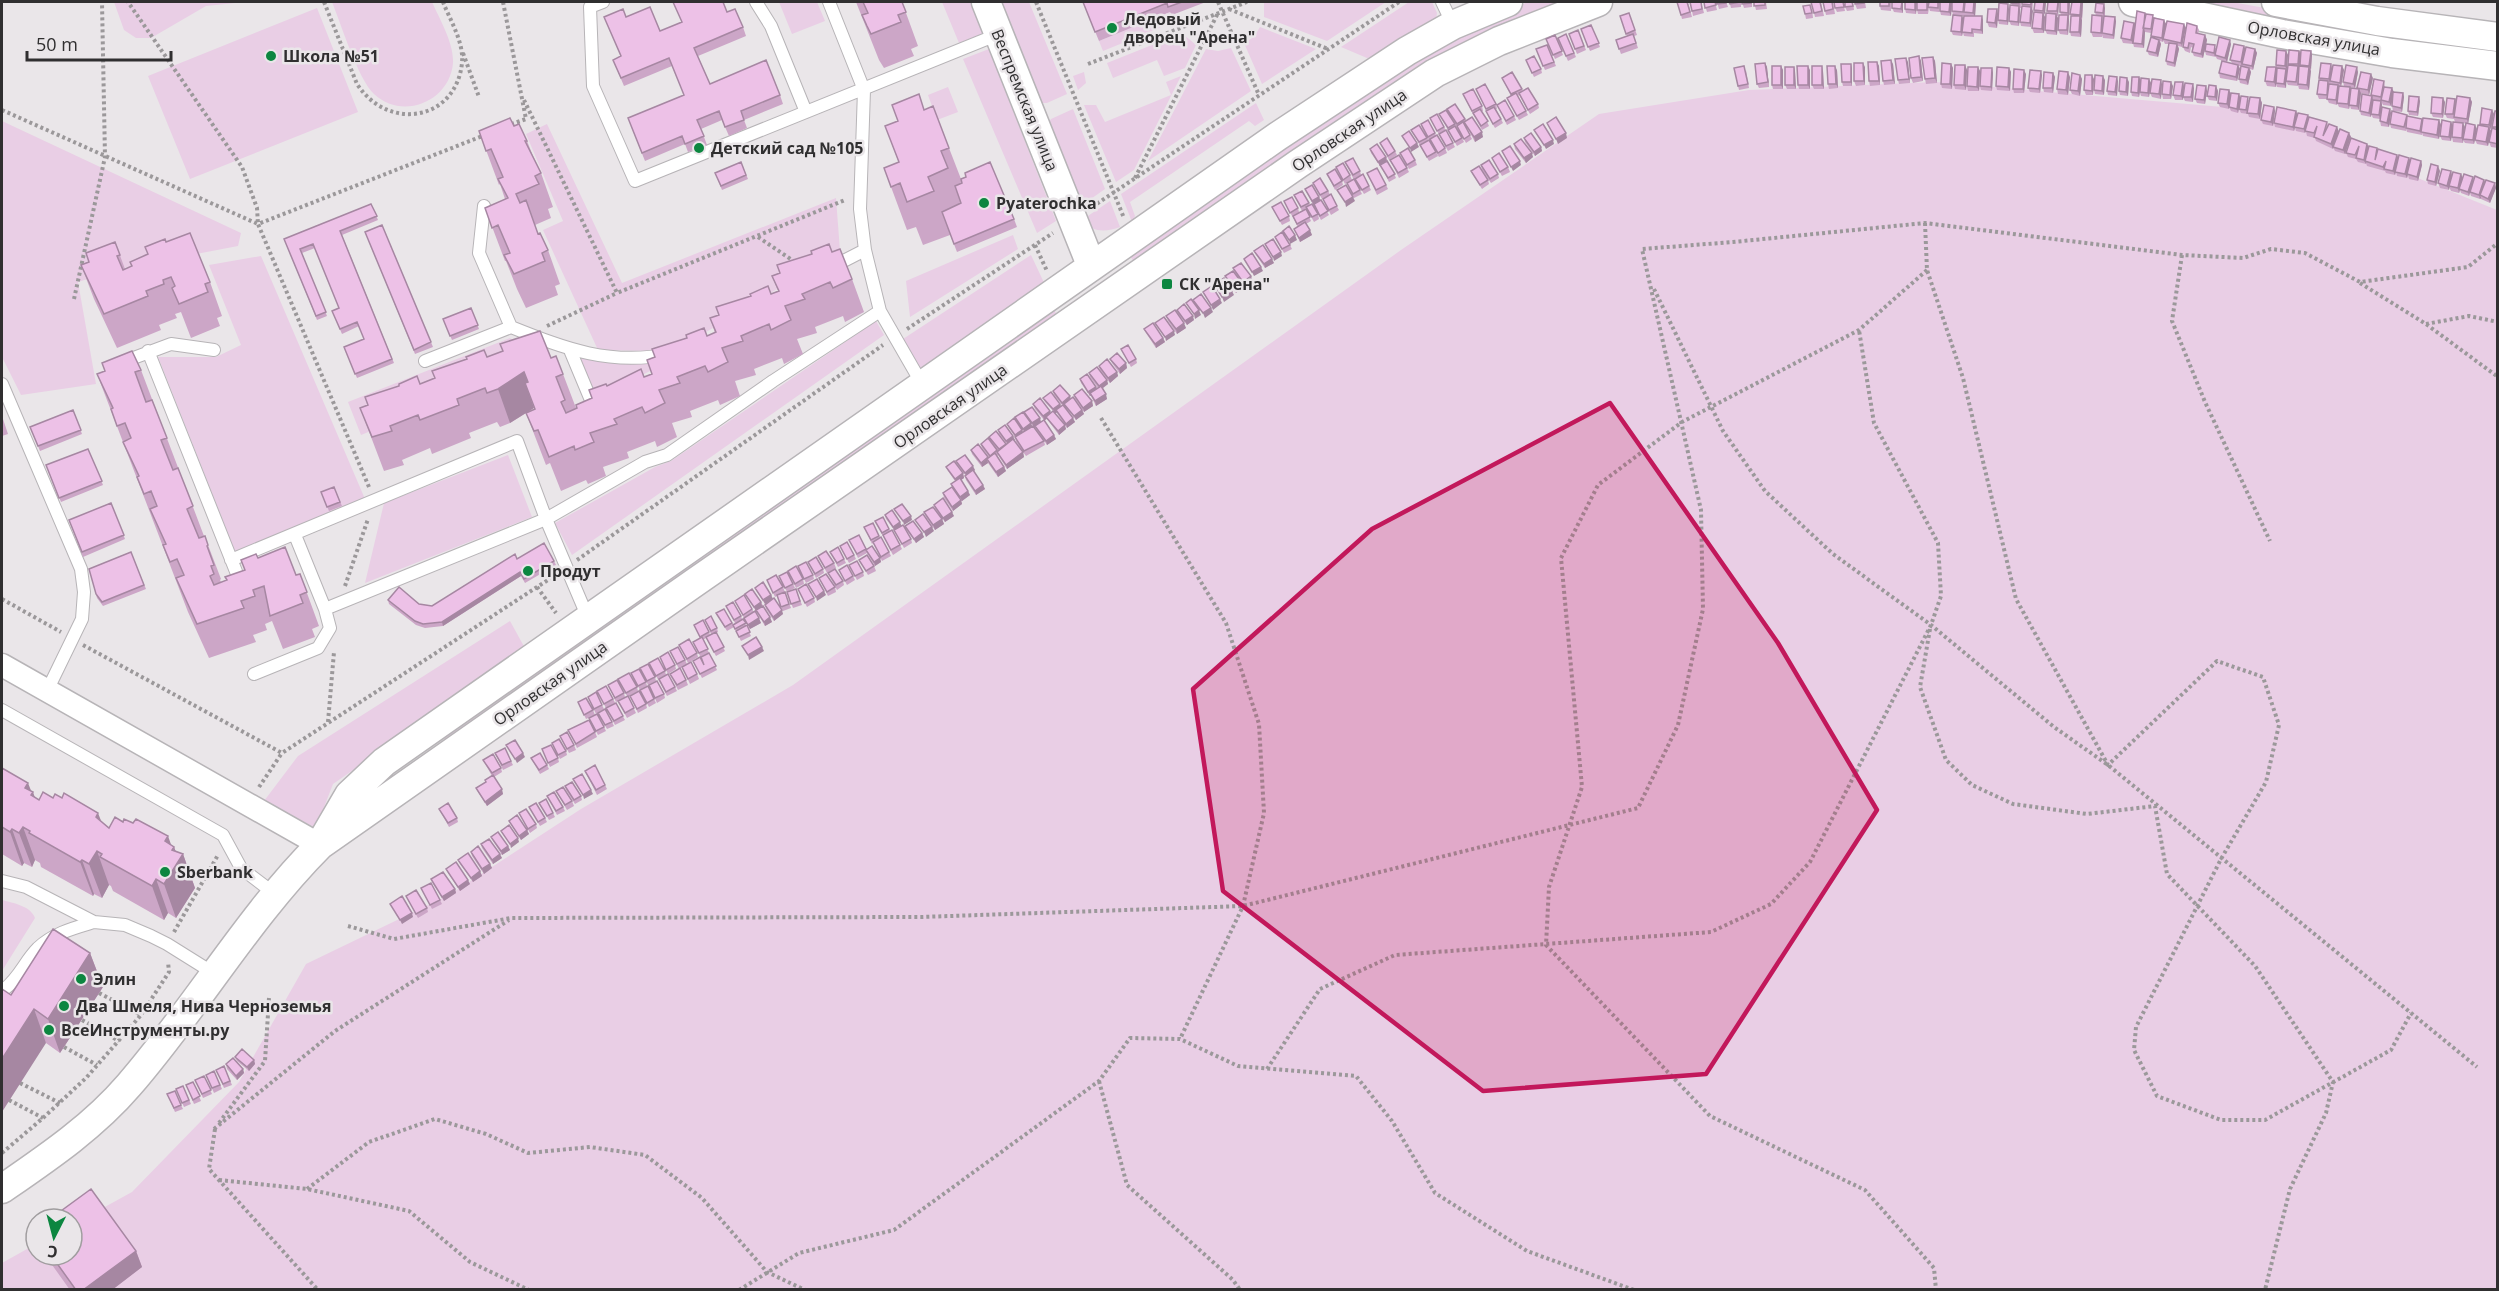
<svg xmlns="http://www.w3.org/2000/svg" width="2499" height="1291" font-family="'Open Sans',sans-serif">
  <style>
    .green { fill: #e9cee5 }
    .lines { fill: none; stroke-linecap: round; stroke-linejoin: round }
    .service-casing { stroke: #b7b4b7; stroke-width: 14 }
    .minor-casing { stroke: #b7b4b7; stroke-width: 25 }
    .tertiary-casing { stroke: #b7b4b7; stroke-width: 31 }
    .path { stroke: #9b989a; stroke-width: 4; stroke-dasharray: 3 3; stroke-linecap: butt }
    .service { stroke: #fff; stroke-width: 12 }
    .minor { stroke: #fff; stroke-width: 22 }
    .tertiary { stroke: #fff; stroke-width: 28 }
    .wall { fill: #cca6c7 }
    .shaded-wall { fill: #a687a2 }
    .building { fill: #edc1e7; stroke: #a687a2; stroke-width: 1.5 }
    .marked { fill: #c2185b; fill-opacity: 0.2; stroke: #c2185b; stroke-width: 4.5; stroke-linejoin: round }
    .poi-dot { fill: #0c8640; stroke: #eae6e9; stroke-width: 2 }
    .labels { text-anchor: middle; stroke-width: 5; stroke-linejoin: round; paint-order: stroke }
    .poi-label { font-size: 16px; font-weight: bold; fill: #302f30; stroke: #eae6e9; text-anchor: start }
    .street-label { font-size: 16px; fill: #302f30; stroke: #eae6e9 }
  </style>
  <rect width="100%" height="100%" fill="#eae6e9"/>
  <path class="green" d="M114,2H245L206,6L151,38H136L124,30Z
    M332,2H432C440,20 454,43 453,63C450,101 403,121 374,94C358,79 341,24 332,2Z
    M779,2H817L825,21L792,34Z
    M942,2H973L985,33L959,43Z
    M995,2H1029L1067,94L1047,103H1039Z
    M1264,2H1386L1327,41L1264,17Z
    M1409,2H1432L1437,13L1436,19L1375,57L1367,58L1341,47Z
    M1528,2H1565L1134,262L1130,256C1259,165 1383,64 1528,2Z
    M2179,2H2232L2496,50V52L2379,42Z
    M317,8L358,112L190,179L148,76Z
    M1170,12L1174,22L1103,51L1099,41Z
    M1260,27L1316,49L1262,84L1244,43L1254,37Z
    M1182,33L1196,45L1185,68L1164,76L1157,60L1113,78L1107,63Z
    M1231,48L1251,91L1148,161L1206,49L1218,51Z
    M989,49L1056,221L1037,233L963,59Z
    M1084,72L1086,83L1078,90L1073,76Z
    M1181,76L1134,170L1116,182L1084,105H1096L1105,122L1171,95L1166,82Z
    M1935,82L2246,109L2497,210V1289L2,1290V1263L36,1244V1255H72V1225L132,1192L239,1082L306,964L449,895L581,809L793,685L1401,250L1599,114L1749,90Z
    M948,87L958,112L937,120L928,95Z
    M1256,103L1264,120L1255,126L1249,121L1130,202L1135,216L1132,222L1121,194Z
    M1073,109L1105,189L1078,208L1048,124L1051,119Z
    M2,121L241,233L238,246L123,268L78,282L96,384L21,395L2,357Z
    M547,124L622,283L836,198L840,251L693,340L653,351L598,350L543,230L563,221L526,134Z
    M1110,201L1120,227C1106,232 1093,233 1082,220Z
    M1013,235L1018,249L910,317L906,281Z
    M1031,255L1047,289L923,375L903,339Z
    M261,256L365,499L236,554L158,357H216L241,345L209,265Z
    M1054,310L1057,315L447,742L443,738Z
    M876,321L884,335L572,555L555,523L655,467L671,461Z
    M510,338L537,363L361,435L348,402Z
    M578,358L619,363L675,358L596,399Z
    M508,455L532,517L365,583L384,503Z
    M510,621L526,650L333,784L316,828L264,801L298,756Z
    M2,900C13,903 31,906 35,918L2,971Z"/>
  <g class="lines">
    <defs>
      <path id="service" d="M603,2L590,7L593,86L635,181L999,34
        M756,2L771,26L806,112
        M829,2L864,90L860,209L865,250L880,311L922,384
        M1442,2L1453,25
        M484,206L479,253L511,327
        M830,268L865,250
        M570,350L593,405L601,403
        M148,351L241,584
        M425,361L511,327C566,349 610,366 670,354
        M120,363L171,344L214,350
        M2,384L81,569L84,592L82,619L47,691
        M231,560L517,441L546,519L588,618
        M325,609L546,519L645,462L667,455L773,381L880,311
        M254,674L318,648L330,628L325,609L295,535
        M2,710L223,835L241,868L275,894
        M2,881L26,887L94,922L125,925L151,936L167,944L215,974
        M2,991C19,979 24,962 38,948C54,933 74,928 94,922"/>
      <path id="minor" d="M2,665L320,845"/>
      <path id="tertiary" d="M986,2L1091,265
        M2133,2L2282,34L2392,53L2498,66
        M2276,2L2377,21L2498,37
        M325,836L349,795L384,762L1278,136L1407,51L1453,25L1508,2
        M2,1189C47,1158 93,1127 129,1085C196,1008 248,917 320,845L694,583L1298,164L1435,73L1499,41L1598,2"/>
    </defs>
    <use href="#service" class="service-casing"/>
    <use href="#minor" class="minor-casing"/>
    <use href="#tertiary" class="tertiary-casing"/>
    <path class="path" d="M324,2L357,84C388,132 456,121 462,63C464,42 450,20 443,2
      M503,2L526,119L509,125
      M1036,2L1124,218
      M1218,2L1259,95
      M1229,9L1328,49
      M463,53L479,97
      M1088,64L1247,2
      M524,100L617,293L845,200
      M2,110L258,224L257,208L242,167L128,2
      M1135,178L1218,13
      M1092,207L1399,2
      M1925,223L1927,270L1963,378L2016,599L2108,765L2217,661L2263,677L2279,725L2266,782L2221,859L2136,1027L2134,1050L2157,1096L2221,1120H2265L2391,1050L2411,1013
      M758,237L795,262
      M1035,245L1047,271
      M2182,255L2172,321L2205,402L2270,541
      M1927,270L1859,330L1682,422L1598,485L1561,558L1582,787L1549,887L1546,945L1710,1116L1865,1190L1934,1268L1936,1290
      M2360,283L2426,324L2498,377
      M1654,289L1723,431L1765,491L1833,554L1931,625L2054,727L2108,765L2477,1067
      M74,299L105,157L102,2
      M2426,324L2469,316L2498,322
      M547,326L617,293
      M907,329L1053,233
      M1101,418L1226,623L1259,724L1264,813L1243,906L1180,1039
      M369,487L258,224L485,135
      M577,560L883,345
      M345,586L368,519
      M537,587L556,613
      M2,599L61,632
      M1930,629L1920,687L1946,760L1972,785L2013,804L2087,814L2155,806L2167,874L2255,966L2333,1082L2326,1113L2290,1189L2265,1290
      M83,645L282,753L554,576
      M328,722L334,652
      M259,787L282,753
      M348,926L394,939L511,918L921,917L1243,906L1638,808L1678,725L1703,609L1701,510L1642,249L1733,242L1925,223L2182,255L2243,258L2271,249L2305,253L2360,282L2468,267L2498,243
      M174,932L218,855
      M99,993L141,1015
      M82,1020L119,1041
      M64,1047L97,1065
      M1267,1069L1320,989L1395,955L1711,932L1771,904L1810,862L1931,625L1941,596L1938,543L1874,423L1859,330
      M1099,1081L1127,1185L1233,1280L1240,1290
      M20,1083L60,1103
      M9,1100L43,1118
      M219,1123L265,1061L269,998
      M214,1129L335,1031L509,920
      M215,1129L209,1169L318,1290
      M2,1153L43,1118L86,1078L141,1015L169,972L168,962
      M219,1180L307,1189L409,1211L470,1262L529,1290
      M307,1189L369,1142L435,1119L486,1134L528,1153L590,1147L645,1155L702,1198L767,1272L805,1290
      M739,1290L799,1253L894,1230L1099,1081L1130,1038L1180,1039L1238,1066L1356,1076L1392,1121L1435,1193L1527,1251L1634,1290"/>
    <use href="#service" class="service"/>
    <use href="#minor" class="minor"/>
    <use href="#tertiary" class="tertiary"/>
  </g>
  <path class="wall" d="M856,2H902L918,46L911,49L914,56L884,68L879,60Z
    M1083,2H1206L1172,15L1170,12L1099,41Z
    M1688,2L1692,17L1682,19L1681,15Z
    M1701,2L1704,13L1693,16L1692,11Z
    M1704,2H1715L1717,10L1707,12Z
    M1717,2H1726L1728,7L1719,9Z
    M1741,2V7L1731,8L1730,4Z
    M1742,2H1752V7L1744,8Z
    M1754,2H1766L1767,9L1756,10Z
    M1821,2L1824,16L1815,17L1814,13Z
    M1833,2L1835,14L1826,15L1825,11Z
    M1843,2L1845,11L1837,12L1835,8Z
    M1853,2L1854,10L1847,11L1845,7Z
    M1865,2L1866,8L1857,9L1855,4Z
    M1891,2V11L1881,10L1880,6Z
    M1903,2V13L1894,12L1892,8Z
    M1917,2H1952L1951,16L1941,15L1940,11V3L1939,12L1930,11L1929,8L1928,14H1918L1917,10Z
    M1917,2L1916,14L1906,13L1905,9Z
    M1952,2H1976L1975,16L1983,20V34L1974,33V37L1964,36L1963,33L1962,36L1953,35L1951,31L1963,19L1964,16L1953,15L1952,11Z
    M2021,2V8H2020V10L2019,26L2011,25L2009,21L2012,5L2011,3Z
    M2022,2H2033L2031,27L2021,26L2020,22L2022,6Z
    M2035,2H2046L2044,15L2045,17L2044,33H2034L2032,28L2035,12L2034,10Z
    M2048,2H2059L2058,16H2057L2058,18L2057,35L2047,34L2045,30L2048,13L2047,11Z
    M2060,2H2070L2068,35L2060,34L2058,30L2061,15L2060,12Z
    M2083,3L2081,37L2071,36L2070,32L2071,16L2070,14Z
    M2105,8V16L2116,21L2114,39L2103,38L2102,35V37H2093L2091,32L2096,16L2095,12Z
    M1812,9L1813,18L1806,19L1805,14Z
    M1997,9L1998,14L1997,28L1989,27L1987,22Z
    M2009,9L2008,25L1999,24L1998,20Z
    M727,12L743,27L746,36L698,56L710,84L780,95L783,104L744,120L747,128L729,136L722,120L701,129L707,145L688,152L685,144L645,161L631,126L684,95L672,66L624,86L613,60L621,56L604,17H626L660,31Z
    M1629,13L1637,35L1634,36L1638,48L1621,54L1616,40L1627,36L1620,16Z
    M2145,13L2146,15L2164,20L2166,24H2184L2182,47L2178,46L2179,49L2175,67L2167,65L2166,61L2169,44H2165L2163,40V42L2160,41L2161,44L2158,57L2149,55L2147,51L2152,38L2151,33L2145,32L2144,48L2134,47L2133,43V44L2123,43L2121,38L2134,23L2135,26Z
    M1591,25L1600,47L1590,51L1581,29Z
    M2197,26L2199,30L2198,34L2205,35L2207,40L2203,58L2194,56L2192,52L2193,48L2191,47L2190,53L2185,51L2183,47Z
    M1578,30L1586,50L1577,54L1569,34Z
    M1566,34L1576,57L1568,61L1558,38Z
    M1555,35L1563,55L1555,59L1546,39Z
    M2231,44L2227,62L2217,59L2216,57L2206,55L2205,51Z
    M1547,45L1556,66L1545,70L1536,49Z
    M2255,49L2257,53L2253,70L2250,69L2251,72L2248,85L2240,83L2239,79L2241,66H2239L2240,69L2237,81L2220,78L2219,73L2232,63L2230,60L2245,50Z
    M2286,51L2288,55L2286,70L2287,72L2288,64L2299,51L2301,56L2300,66V67V65L2311,51L2312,55L2309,90L2299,89L2298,85V86L2288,85L2286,81V88L2277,87L2276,84V87L2267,86L2265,81L2277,71L2276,65Z
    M1919,56L1921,61L1923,81L1913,83L1911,78Z
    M1933,57L1935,61L1937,83L1926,84L1925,79Z
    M1526,60L1541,69L1542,73L1534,77Z
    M1877,62L1879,66L1880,85L1870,86L1869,81Z
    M1908,62L1910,83L1899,84L1898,80Z
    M1765,63L1767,67L1769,87L1759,88L1757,84Z
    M1893,64L1895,84L1884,85L1883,81Z
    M1951,64L1953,68L1952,89L1942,88L1941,84Z
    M2331,64L2332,69L2342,66L2344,70L2341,86L2351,91L2357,89L2373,78L2369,95L2361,93L2359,110L2351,109L2350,106L2349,109L2339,107L2337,103V105L2329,103L2327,99H2319L2317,94L2320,80L2319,78Z
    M1965,65L1967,70L1966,90L1955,89L1954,85Z
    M1781,66L1783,70V89H1773L1772,85Z
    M1794,67L1795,71L1796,89H1787L1785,85Z
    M1865,67V85L1856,86L1854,81Z
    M1978,67L1980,71L1979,91H1968L1967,86Z
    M1852,68V86H1843L1842,82Z
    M1992,68L1993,73L1992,91L1981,90L1980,86Z
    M2009,68L2011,72L2010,91L1997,90L1996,86Z
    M1746,70L1749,88L1739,90L1738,86Z
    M1810,70V89H1799L1798,85Z
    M1837,70L1838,88L1829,89L1828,84Z
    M1823,71L1824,89H1814L1812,85Z
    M2358,72L2355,88L2344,86L2343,82Z
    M2053,73L2055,77L2053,93L2044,92L2043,88Z
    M2026,74L2024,93H2014L2013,89Z
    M2042,75L2040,93L2030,92L2028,88Z
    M2080,75L2082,79L2080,96L2072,94L2070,90Z
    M2070,77L2068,95L2058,94L2057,89Z
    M2139,77L2141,81L2149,79L2151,83L2149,97L2141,96L2140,93L2139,97L2132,96L2131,92Z
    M1502,78L1522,89V91L1538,104L1539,108L1530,114L1519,95L1518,96L1528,115L1519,120L1509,103L1507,98L1511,96Z
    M2094,79L2093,95H2086L2084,90Z
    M2105,80L2104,95L2095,94L2094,90Z
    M2118,81L2117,96L2108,95L2107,91Z
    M2384,81L2385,87L2392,88L2394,92L2403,93L2404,97L2402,112L2393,111L2392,106L2393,99L2391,106L2383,105L2381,101L2382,105V109L2391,113L2389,127L2381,126L2380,121V119L2373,118L2371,114L2373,100L2371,117L2361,115L2360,111Z
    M2129,82L2128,96L2120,95L2119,91Z
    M2183,82L2184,87L2194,88L2193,102L2185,101L2183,97V100H2175L2173,95Z
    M2162,84L2161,99L2152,97L2150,93Z
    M2173,86L2171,99H2163L2162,94Z
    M2206,86L2207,91L2205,104L2197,103L2195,99Z
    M2216,86L2218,91L2217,101L2209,100L2207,96Z
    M1476,89L1496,104L1497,109H1496L1503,123L1495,128L1488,116L1487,111Z
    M2229,90L2231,94L2229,109L2220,107L2218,103Z
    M1463,94L1482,106L1483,111H1482L1489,126L1482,130L1474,116Z
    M2240,98L2249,100L2260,98L2262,103L2260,119L2249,117L2248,114L2241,113L2239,109V106L2238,113L2231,111L2229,107Z
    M2470,98L2472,102L2468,124L2455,122L2454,119L2447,118L2445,114L2455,99L2456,102Z
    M2420,101L2418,116L2409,115L2408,111Z
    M2445,102L2443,118L2433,117L2431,113Z
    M1497,105L1514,116L1516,120L1507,125Z
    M2274,107L2275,111L2273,126L2263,124L2261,120Z
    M1447,109L1465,119L1466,121L1483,137L1475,142L1465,124H1464L1472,139L1466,143Z
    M924,110L949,148L961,179L1014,219L1017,227L957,252L950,234V235L923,245L916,227L907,230L884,168L899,163L885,126Z
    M2492,110L2494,114L2491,129H2490L2491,131L2488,146L2477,144L2475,140L2474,144L2465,143L2463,140V143L2453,142L2452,137L2453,126L2451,141L2442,140L2440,136L2453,126L2465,127L2476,136L2480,126V124Z
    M2296,111L2298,115L2327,122L2328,125L2337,127L2339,132L2333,149L2316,141L2315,138L2307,136L2306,132L2305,133L2296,131L2295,128L2294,131L2275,127L2274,123Z
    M2498,111V148L2491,147L2489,142L2493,129L2492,127Z
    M1439,114L1455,124L1464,142L1457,146Z
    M2407,117L2422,119L2423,121L2439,120L2441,125L2439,139L2423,136L2422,133V135L2407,132L2406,129V131L2391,128L2390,124Z
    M1430,118L1444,127L1455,147L1448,151Z
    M1421,124L1435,133L1436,136L1445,148L1447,153L1439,157L1422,128Z
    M514,126L527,141L533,156L541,173L553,207L548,209L551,218L535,225L538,234L548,250L560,284L555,286L558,295L526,308L517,289L506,261H505L485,208L505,199L500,184L499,185L479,131Z
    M1411,130L1427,138L1436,152L1438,156L1429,161Z
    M2349,133L2351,137L2345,154L2335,151L2333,147Z
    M1524,138L1541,147L1542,151L1535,156L1525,142Z
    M1380,143L1395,151L1397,155L1389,160Z
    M1514,144L1533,157L1526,163L1515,149Z
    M2367,144L2369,147L2377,148L2378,150L2398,159L2409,158L2410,161H2421L2422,165L2418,181L2409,179L2408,175L2407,178L2397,176L2396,172L2395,175L2386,173L2385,171L2367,166L2366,163V164L2358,162L2356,159L2348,157L2346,153Z
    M1370,149L1386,157L1396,178L1389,182L1381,166H1380L1371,153Z
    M1400,153L1415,160L1417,165L1409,169Z
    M1492,158L1508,167L1510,172L1502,176Z
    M1390,160L1407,168L1409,172L1399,178Z
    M741,162L748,179L722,190L715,173Z
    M1345,162L1360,171L1361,175L1369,186L1371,190L1364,194L1355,179L1354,180Z
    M1481,165L1498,174L1499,178L1491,183L1482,170Z
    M1336,167L1350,175L1352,180L1345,184Z
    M1471,171L1488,180L1489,184L1482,189L1473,175Z
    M2440,171L2436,186L2428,184L2427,180Z
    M2451,171L2452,175L2474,180L2495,183L2496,188L2490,203L2481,199V198L2480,199L2471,196L2470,193L2469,196L2461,193L2460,190L2459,193L2451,191L2449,187V190L2440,188L2438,183Z
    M1367,173L1386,185L1388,189L1377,195Z
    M1327,174L1342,181L1343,185L1335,190Z
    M1313,183L1328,191L1339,210L1331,215L1323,199H1322Z
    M1347,183L1360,190L1362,194L1354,198Z
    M1305,189L1321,200L1329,215L1321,220Z
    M1294,195L1309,203L1310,206L1318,214L1319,219L1314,222L1307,209L1306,210L1311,221L1306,224L1312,235L1300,242L1294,229L1298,227L1284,201L1298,208L1299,212L1302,211Z
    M371,204L378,220L342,235L394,363L357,378L344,347L364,339L359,326L342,334L332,311L339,308L315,248L302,253L327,316L317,320L284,239Z
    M1272,207L1289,216L1290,221L1282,225Z
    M382,225L433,347L415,354L365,232Z
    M1275,237L1290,245L1292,249L1284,253Z
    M115,242L125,269L132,266L166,242L210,282L222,316L217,318L220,326L191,338L181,312L175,314L177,318L159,325L161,330L117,348L94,299L81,265L89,262Z
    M1254,251L1274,263L1265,268L1256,255Z
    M832,252L852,279L864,312L845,322L843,316L815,327L817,333L797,339L803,354L784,364L782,358L754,369L756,375L735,381L740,396L720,405L718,400L690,411L692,417L672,423L677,437L657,447L655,441L627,452L629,458L603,467L606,476L588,484L586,480L561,491L550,463L546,465L526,413L534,410V408L510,423L500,427L497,422L469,433L471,438L432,454L430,448L402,460L404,465L384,471L360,408L487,357L551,358L563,374L576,408L569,411L577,408L592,398L607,386L644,377L652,374L647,360L715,333L710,318L719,315L716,307L771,294L778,291L772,276Z
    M1233,268L1251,276L1252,280L1244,286L1235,273Z
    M1225,276L1242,283L1243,287L1236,293L1227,281Z
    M471,308L479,329L452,340L443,319Z
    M1177,310L1194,320L1187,325L1178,314Z
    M1166,316L1186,328L1177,334L1168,321Z
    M1144,329L1163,338L1165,342L1156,348L1146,333Z
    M1121,349L1136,359L1137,363L1131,367Z
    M1110,359L1126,363L1127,368L1120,374L1112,363Z
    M1099,366L1117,372L1118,376L1110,383L1100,370Z
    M141,370L204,536L208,545L221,579L220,580L221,582L227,580L244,570L258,558L296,575L300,574L319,626L312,629L315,637L283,649L272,621L265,624L267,630L253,635L256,642L209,658L188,612L97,374Z
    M1089,373L1107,380L1108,384L1102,389L1107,399L1096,406L1091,396H1090L1081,383L1080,379L1097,389L1098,388L1090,377Z
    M1053,391L1070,396L1071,399L1082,410L1084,414L1076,420L1065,406L1064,407L1075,422L1067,428L1056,412L1055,413L1066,429L1059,435L1047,419L1044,420L1056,439L1047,445L1035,427H1034L1044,441L1045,445L1026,456L1016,442L1015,437L1009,428L1007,424L1023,432H1024L1017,422L1015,417L1032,427L1033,426L1026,416L1024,412L1040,418L1041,422L1044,420L1035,409L1033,404L1051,413L1053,411L1045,402L1043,398L1061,406L1062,405L1054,395Z
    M1074,395L1092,401L1093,406L1084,412L1075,399Z
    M73,410L82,434L40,451L30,427Z
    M2,416L8,434L2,436Z
    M998,430L1013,436L1014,441L1023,452L1024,457L1007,469L998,455L997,456L1004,467L1006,471L998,477L988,463L982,467L972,454L971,450L989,458V457L982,448L981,444L997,452L998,451L990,441L989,437L1006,445L1007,444L999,434Z
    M88,449L103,485L61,502L46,465Z
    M956,461L975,470L974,471L985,489L976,495L966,480L965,476H966L958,465Z
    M946,467L963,473L964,478L961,480L970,495L962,501L953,488L951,484L955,481L948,471Z
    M334,487L342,506L329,511L321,492Z
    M943,493L961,500L962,504L953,511L944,498Z
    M111,503L125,539L83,557L69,520Z
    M934,505L954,516L945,522L935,509Z
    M924,512L942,519L944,524L935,530L926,517Z
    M885,515L901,526L911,539L912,543L904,548L895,531L886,519Z
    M883,517L890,531L900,545L902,549L893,555L875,521Z
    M873,523L880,538L889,552L891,556L882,561L873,543L872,544L864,527Z
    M905,526L922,533L924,537L916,543L907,531Z
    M849,540L880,558L881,562L875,566L867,553L858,558Z
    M840,546L854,555L856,559L849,563Z
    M131,552L146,589L103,606L97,598L89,569Z
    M830,552L844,559L846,563L838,567Z
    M818,556L834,563L836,568L827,573Z
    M517,559L554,561L556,565L525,583L521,576L443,626L425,628L416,625L389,604L388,600L432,606Z
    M859,560L874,566L876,571L868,575Z
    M808,562L823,569L824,573L816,578Z
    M849,565L863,572L864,576L857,580Z
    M798,566L813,575L814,579L806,583Z
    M839,570L853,576L855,580L847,585Z
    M788,571L803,579L804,584L796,588Z
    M828,573L843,581L844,585L837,590Z
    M779,576L793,584L795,588L787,592L796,589L802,605L793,608L787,592Z
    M819,578L835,587L836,592L828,596Z
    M767,580L783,587L791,608L783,611L777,596L775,597Z
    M755,588L771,595L773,599L783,614L774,621L766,609L765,604L757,592Z
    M798,589L814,598L815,602L807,607Z
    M745,594L761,602L772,622L765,626L756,611L747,598Z
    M735,601L752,609L761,623L750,629Z
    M726,606L741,616L742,619H743L751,636L741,641L734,627L727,631L716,613L724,609L733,624L735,623Z
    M705,620L717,628L718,632L716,633L725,651L716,656L706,638L703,640L717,670L702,678L693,661L704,665L701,657V658L693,642L700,638L694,625L709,632L710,635L711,634Z
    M679,645L697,653L698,657L688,663Z
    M670,651L685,660L687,664L697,674L699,679L690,684L682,667L679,669Z
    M660,657L675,665L676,669L668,674Z
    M649,663L665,671L666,675L675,687L677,691L667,696Z
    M640,668L655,677L656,681L648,685Z
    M631,673L646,682L647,686L640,690Z
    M670,674L686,680L688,685L678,690Z
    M618,679L637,687L638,691L628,697L636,713L627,718L618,701L616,702L608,685L624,693L625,697L627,696Z
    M649,685L664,694L665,698L657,703Z
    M640,690L654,699L656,703L649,707Z
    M597,691L613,699L625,720L615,725Z
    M630,696L646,704L647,708L638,713Z
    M588,697L602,705L604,709L596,714Z
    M578,702L593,710L595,715L586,719Z
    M598,713L612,722L614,726L607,729Z
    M589,718L604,727L606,731L598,735Z
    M568,730L595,732L597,737L577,748Z
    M560,736L574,745L576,750L569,753Z
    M552,743L566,751L567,755L560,759Z
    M542,749L558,758L559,762L550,767Z
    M495,753L511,761L513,765L503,770Z
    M531,758L547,765L549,769L540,774Z
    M483,760L501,768L502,772L494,777L503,794L487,806L478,792L476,788L486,782L492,776Z
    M2,768L31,791L34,797L39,800L102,822L109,828L123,822L171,845L174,847L176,852L183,854L195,888L176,918L168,913L164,920L113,891L111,886L109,885L102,898L94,894L93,896L41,867L40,863L35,860L32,867L24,863L22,866L2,854Z
    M585,771L605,785L607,789L597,795Z
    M565,786L581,796L582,800L575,804L566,790Z
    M556,791L572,801L574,806L567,810Z
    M547,796L563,807L565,811L557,815Z
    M539,803L553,813L555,817L549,820Z
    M529,807L545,818L547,822L540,826Z
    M439,809L457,818L458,822L449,827Z
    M519,813L536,824L537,828L530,833Z
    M509,821L527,830L529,834L521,840L511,825Z
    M491,837L508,846L510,850L502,855L493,841Z
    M481,844L502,858L493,864L482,848Z
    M471,852L490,864L492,868L484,874L472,856Z
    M458,860L480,871L482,876L473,882L460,864Z
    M446,869L470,884L460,891L448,873Z
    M431,879L455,889L456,893L444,901L433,884Z
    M421,888L440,900L442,904L432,909Z
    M406,896L427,908L428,912L418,918Z
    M90,953L103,987L60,1053L46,1043L11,995Z
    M235,1057L254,1060L255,1064L249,1071L237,1061Z
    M226,1064L243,1069L244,1073L237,1080L227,1069Z
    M224,1066L232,1085L224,1088L216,1070Z
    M214,1071L222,1089L214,1093L206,1075Z
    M204,1076L212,1094L203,1098L195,1080Z
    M193,1082L201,1101L194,1104L186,1085Z
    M183,1086L191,1104L184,1107L176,1089Z
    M167,1094L181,1105L183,1109L175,1112Z
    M136,1251L142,1267L112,1290H70L45,1255H72Z"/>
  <path class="shaded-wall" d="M1902,2H1903V13L1901,9Z
    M1915,2H1917L1916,14L1915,10Z
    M1950,2H1952L1951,16L1949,12Z
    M1974,2H1976L1975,17L1973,13Z
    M2044,2H2046L2045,15L2043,11Z
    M2058,2H2059L2058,16L2057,11Z
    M2068,2H2070L2069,17L2068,13Z
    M2081,2L2083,3L2082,19L2080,15Z
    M2008,4L2009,9L2008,25L2007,21Z
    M2104,4L2105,8L2104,17L2103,13Z
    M2019,6L2020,10L2019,26L2018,22Z
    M2031,7L2033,11L2031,27L2030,23Z
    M1997,9L1998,14L1997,28L1995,23Z
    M2043,13L2045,17L2044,33L2042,29Z
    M2056,14L2058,18L2057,35L2055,31Z
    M2068,15L2069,20L2068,35L2067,30Z
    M1962,16L1964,20L1962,36L1961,32Z
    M1982,16L1983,20V34L1981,30Z
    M2080,16L2082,20L2081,37L2079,32Z
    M2115,17L2116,21L2114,39L2113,35Z
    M2164,20L2166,24L2163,42L2162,38Z
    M2134,23L2135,27L2133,44L2131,40Z
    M2184,24L2186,28L2182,47L2181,43Z
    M2144,28L2145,32L2144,48L2142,44Z
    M2205,35L2207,40L2203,58L2201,54Z
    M2159,40L2161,44L2158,57L2156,53Z
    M2230,40L2231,44L2227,62L2225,58Z
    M2177,44L2179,49L2175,67L2174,63Z
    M2244,46L2246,50L2242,66L2241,62Z
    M2255,49L2257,53L2253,70L2252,66Z
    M2286,51L2288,55L2287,70L2285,66Z
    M2299,51L2301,56L2299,69L2298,64Z
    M2311,51L2312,55L2311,70L2309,66Z
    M1919,56L1921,61L1923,81L1921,77Z
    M1933,57L1935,61L1937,83L1935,78Z
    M1906,58L1908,62L1910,83L1909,79Z
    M1891,60L1893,64L1895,84L1893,80Z
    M1877,62L1879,66L1880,85L1879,81Z
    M1765,63L1767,67L1769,87L1768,82Z
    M1863,63L1865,67V85L1864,81Z
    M1851,64L1852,68V86L1851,82Z
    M1951,64L1953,68L1952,89L1950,84Z
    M2331,64L2332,69L2330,83L2329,79Z
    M1965,65L1967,70L1966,90L1964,85Z
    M2238,65L2240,69L2237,81L2236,77Z
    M1781,66L1783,70V89L1781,85Z
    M1808,66L1810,70V89L1808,85Z
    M1822,66L1823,71L1824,89L1822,85Z
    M1835,66L1837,70L1838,88L1836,84Z
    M2342,66L2344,70L2341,87L2340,83Z
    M1794,67L1795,71L1796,89L1794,85Z
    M1978,67L1980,71L1979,91L1977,87Z
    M2276,67L2277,72L2276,87L2274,82Z
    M2309,67L2311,71L2309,90L2307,85Z
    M2357,67L2358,72L2355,88L2353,84Z
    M1992,68L1993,73L1992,91L1991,87Z
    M2009,68L2011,72L2010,91L2008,87Z
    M2249,68L2251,72L2248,85L2246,80Z
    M2286,69L2287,73L2286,88L2284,84Z
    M2024,70L2026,74L2024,93L2023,89Z
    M2041,71L2042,75L2040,93L2039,89Z
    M2068,72L2070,77L2068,95L2066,90Z
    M2053,73L2055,77L2053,93L2052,88Z
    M2371,74L2373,78L2369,95L2368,90Z
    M2080,75L2082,79L2080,96L2078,91Z
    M2092,75L2094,79L2093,95L2092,91Z
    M2103,76L2105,80L2104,95L2102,91Z
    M2117,77L2118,81L2117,96L2115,92Z
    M2139,77L2141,81L2139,97L2138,93Z
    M2127,78L2129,82L2128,96L2126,92Z
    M2149,79L2151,83L2149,97L2148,93Z
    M2161,80L2162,84L2161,99L2159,94Z
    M2171,82L2173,86L2171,99L2170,95Z
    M2183,82L2184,87L2183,100L2181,96Z
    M2193,84L2194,88L2193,102L2191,97Z
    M2338,85L2339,89L2337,105L2336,100Z
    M2206,86L2207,91L2205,104L2204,100Z
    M2216,86L2218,91L2217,101L2215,97Z
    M2350,87L2351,92L2349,109L2348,104Z
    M2392,88L2394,93L2391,106L2389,102Z
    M2359,89L2361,93L2359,110L2357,106Z
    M2229,90L2231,94L2229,109L2227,104Z
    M2403,93L2404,97L2402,112L2401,108Z
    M2239,94L2241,99L2238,113L2237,109Z
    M2372,96L2373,100L2371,117L2369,113Z
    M2419,97L2420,101L2418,116L2417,112Z
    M2260,98L2262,103L2260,119L2258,114Z
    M2443,98L2445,102L2443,118L2442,114Z
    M2470,98L2472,102L2468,124L2467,119Z
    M2381,101L2382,105L2380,119L2379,115Z
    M2274,107L2275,111L2273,126L2271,122Z
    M2390,109L2391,113L2389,127L2387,123Z
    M2492,110L2494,114L2491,129L2489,125Z
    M2296,111L2298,116L2294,131L2293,127Z
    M2308,115L2309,119L2305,133L2304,129Z
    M2439,120L2441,125L2439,139L2437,135Z
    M2451,122L2453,126L2451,141L2449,137Z
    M2463,123L2465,127L2463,143L2462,138Z
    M2475,125L2477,129L2474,144L2473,140Z
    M2337,127L2339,132L2333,149L2331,144Z
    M2489,127L2491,131L2488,146L2486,142Z
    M1482,132L1483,137L1475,142L1474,137Z
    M1566,133L1567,138L1558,144L1556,139Z
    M2349,133L2351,137L2345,154L2343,150Z
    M1553,140L1554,144L1546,149L1544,145Z
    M1417,143L1419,147L1411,152L1410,148Z
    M2367,144L2369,148L2366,164L2364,160Z
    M1541,147L1542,151L1535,156L1534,152Z
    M1532,153L1533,157L1526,163L1524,158Z
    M2397,155L2399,159L2395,175L2393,171Z
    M1386,157L1387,162L1380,166L1378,162Z
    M2409,158L2411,162L2407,178L2405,174Z
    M1520,161L1521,165L1513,171L1511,167Z
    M2421,161L2422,165L2418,181L2417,177Z
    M2438,166L2440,171L2436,186L2435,182Z
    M2451,171L2452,176L2449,190L2447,186Z
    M2461,174L2463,178L2459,193L2458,188Z
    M2473,177L2474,181L2470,192L2469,196L2468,192Z
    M2484,180L2486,184L2480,195L2481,198L2480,199L2479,195Z
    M2495,183L2496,188L2490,203L2488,199Z
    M1319,197L1321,201L1313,205L1312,201Z
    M1353,197L1355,201L1346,207L1345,202Z
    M1310,230L1312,235L1300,242L1299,238Z
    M1295,235L1297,240L1290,244L1289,240Z
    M1281,252L1282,256L1274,261L1273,257Z
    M1272,259L1274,263L1265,268L1264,264Z
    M1261,267L1263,271L1254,276L1252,272Z
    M1251,276L1252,280L1244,286L1243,282Z
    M1242,283L1243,287L1236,293L1235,288Z
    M1232,291L1234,295L1224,302L1222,297Z
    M1220,299L1222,303L1213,310L1211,305Z
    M1211,308L1213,312L1205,318L1203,313Z
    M1199,310L1201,315L1195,319L1194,314Z
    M1193,316L1194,320L1187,325L1185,321Z
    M1184,323L1186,328L1177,334L1176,329Z
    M1174,331L1175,335L1166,341L1165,337Z
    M1163,338L1165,342L1156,348L1155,344Z
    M1126,363L1127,368L1120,374L1119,369Z
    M524,372L536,406L525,383L534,408L510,423L498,389Z
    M1117,372L1118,376L1110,383L1108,378Z
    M1107,380L1108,384L1100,390L1099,386Z
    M1096,387L1097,391L1090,396L1088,392Z
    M1106,394L1107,399L1096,406L1095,401Z
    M1070,396L1071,401L1064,404L1065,406L1064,407L1062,403Z
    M1092,401L1093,406L1084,412L1083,408Z
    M1060,404L1062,408L1055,414L1053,409Z
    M1082,410L1084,414L1076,420L1074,416Z
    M1050,411L1051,415L1044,421L1043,416Z
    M1040,418L1041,423L1034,428L1032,423Z
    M1073,418L1075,422L1067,428L1066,424Z
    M1031,423L1033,428L1025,433L1023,429Z
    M1065,425L1066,429L1059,435L1058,431Z
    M1022,430L1024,434L1017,439L1015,435Z
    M1054,435L1056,439L1047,445L1046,441Z
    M1013,436L1015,440L1008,445L1006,441Z
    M1023,452L1024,457L1007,469L1006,465Z
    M987,459L988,463L982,467L981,463Z
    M973,466L975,470L967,477L965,473Z
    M1004,467L1006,471L998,477L996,472Z
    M963,473L964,478L957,483L955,479Z
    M983,485L985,489L976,495L975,491Z
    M968,491L970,495L962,501L960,497Z
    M961,500L962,504L953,511L952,507Z
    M952,512L954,516L945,522L943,518Z
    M911,516L912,520L904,525L903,521Z
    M942,519L944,524L935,530L933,525Z
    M900,522L902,527L894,531L893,527Z
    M932,527L934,531L926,537L924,532Z
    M922,533L924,537L916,543L914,539Z
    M880,558L881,562L875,566L874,562Z
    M520,572L521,576L443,626L442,622Z
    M824,591L826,595L817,601L816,597Z
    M771,595L773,599L765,604L763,600Z
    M761,602L762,606L756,611L754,607Z
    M782,610L783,614L774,621L773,617Z
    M770,617L772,622L765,626L764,622Z
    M759,618L761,623L750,629L748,625Z
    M762,647L764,651L749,660L748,655Z
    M523,753L525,757L517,763L515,759Z
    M28,783L32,793L33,792L45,826L25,788Z
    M502,789L503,794L487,806L485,802Z
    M591,790L593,794L584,799L583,795Z
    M98,813L111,846L96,817Z
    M23,827L35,860L32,867L19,833Z
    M12,829L24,863L22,866L10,832Z
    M527,830L529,834L521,840L519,836Z
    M168,836L173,850L174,847L179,860L183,854L195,888L176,918L164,884L165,841Z
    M518,838L519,842L511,848L510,844Z
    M508,846L510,850L502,855L501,851Z
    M97,851L109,885L102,898L89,864Z
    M500,854L502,858L493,864L492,860Z
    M82,860L94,894L93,896L80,862Z
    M490,864L492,868L484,874L482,869Z
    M480,871L482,876L473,882L471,878Z
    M156,879L168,913L164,920L152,886Z
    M468,880L470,884L460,891L458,887Z
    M455,889L456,893L444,901L442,897Z
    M412,913L413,917L402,924L400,920Z
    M90,953L103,987L60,1053L48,1019Z
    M34,1009L46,1043L2,1112V1059Z
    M254,1060L255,1064L249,1071L247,1067Z
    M243,1069L244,1073L237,1080L236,1076Z
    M136,1251L142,1267L112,1290H83Z"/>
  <path class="building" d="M673,2H723L727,12L735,9L743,27L694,48L710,84L766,60L780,95L741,111L744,120L725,127L719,111L697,120L704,136L685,144L682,136L642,153L628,118L684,95L669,58L621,78L613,60L621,56L604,17L623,9L626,17L650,7L660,31L682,22Z
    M863,2H902L906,12L898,15L901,22L871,34L867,26L862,15L868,13Z
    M1083,2H1182L1168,7L1167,3L1095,32Z
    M1677,2H1687L1690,12L1681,15Z
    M1690,2H1701L1702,9L1692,11Z
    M1704,2H1715L1716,5L1705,8Z
    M1717,2H1726V3L1717,4Z
    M1729,2H1740L1730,4Z
    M1742,2H1751V3L1742,4Z
    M1754,2H1765V5L1754,6Z
    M1811,2H1820L1822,11L1814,13Z
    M1823,2H1832L1833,9L1825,11Z
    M1834,2H1843L1844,7L1835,8Z
    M1845,2H1852L1853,6L1845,7Z
    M1855,2H1864V3L1855,4Z
    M1880,2H1889V6H1880Z
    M1892,2H1902L1901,9L1892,8Z
    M1905,2H1915V10L1905,9Z
    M1917,2H1927V10H1917Z
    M1929,2H1938V8L1928,7Z
    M1940,2H1950L1949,12L1940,11Z
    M1952,2H1964L1963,12L1952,11Z
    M1965,2H1974L1973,13L1964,12Z
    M2011,2H2019V4L2011,3Z
    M2022,2H2031V5L2022,4Z
    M2035,2H2044L2043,11L2034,10Z
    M2048,2H2058L2057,11H2047Z
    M2060,2H2068V13L2060,12Z
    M2072,2H2081L2080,15L2070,14Z
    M1999,3L2008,4L2007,21L1998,20Z
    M2096,3L2104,4L2103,13L2095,12Z
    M1810,5L1812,13L1805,14L1803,6Z
    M2010,5L2019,6L2018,22L2009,21Z
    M2022,6L2031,7L2030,23L2020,22Z
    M1988,9H1997L1995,23L1987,22Z
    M2137,11L2145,13L2142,44L2133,43Z
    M2034,12L2043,13L2042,29L2032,28Z
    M1629,13L1635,30L1626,34L1620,16Z
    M2046,13L2056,14L2055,31L2045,30Z
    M2146,14L2153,15L2151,29L2143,28Z
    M1953,15L1962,16L1961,32L1951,31Z
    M2059,15H2068L2067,30H2058Z
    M2092,15L2102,16L2101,33L2091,32Z
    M1964,16H1982L1981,30L1972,29V33L1962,32Z
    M2071,16H2080L2079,32H2070Z
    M2104,16L2115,17L2113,35L2102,33Z
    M2154,18L2164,20L2162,38L2151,36Z
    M2124,21L2134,23L2131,40L2121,38Z
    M2167,21L2184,24L2181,43L2163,39Z
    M2187,23L2197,26L2196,33L2205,35L2201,54L2192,52L2194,44L2189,43L2188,48L2183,47Z
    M1591,25L1599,43L1588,47L1581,29Z
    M1578,30L1584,46L1575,49L1569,34Z
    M1566,34L1574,53L1566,56L1558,38Z
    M1633,34L1636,43L1619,49L1616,40Z
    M1555,35L1562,51L1553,55L1546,39Z
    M2151,37L2159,40L2156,53L2147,51Z
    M2219,37L2230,40L2225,58L2215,55Z
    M2169,43L2177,44L2174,63L2166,61Z
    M2206,44L2215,45L2214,53L2205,51Z
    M2234,44L2244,46L2241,62L2230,60Z
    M1547,45L1554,62L1543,66L1536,49Z
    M2246,47L2255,49L2252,66L2242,64Z
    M2277,50L2286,51L2285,66L2276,65Z
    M2289,50L2299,51L2298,64H2288Z
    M2301,50L2311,51L2309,66L2300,65Z
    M1534,56L1541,69L1532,73L1526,60Z
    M1919,56L1921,77L1911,78L1909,58Z
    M1933,57L1935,78L1925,79L1922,58Z
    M1906,58L1909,79L1898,80L1895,59Z
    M1891,60L1893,80L1883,81L1881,61Z
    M2222,61L2238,65L2236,77L2219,73Z
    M1868,62H1877L1879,81H1869Z
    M1765,63L1768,82L1757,84L1755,64Z
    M1854,63H1863L1864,81H1854Z
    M1942,63L1951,64L1950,84H1941Z
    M2321,63L2331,64L2329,79L2319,78Z
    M1841,64H1851V82H1842Z
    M1955,65H1965L1964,85H1954Z
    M2288,65L2298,66L2296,82L2286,81Z
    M2333,65L2342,66L2340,83L2330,81Z
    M2346,65L2357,67L2353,84L2343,82Z
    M1744,66L1748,84L1738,86L1734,68Z
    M1772,66H1781V85H1772Z
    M1797,66H1808V85H1798Z
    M1812,66H1822V85H1812Z
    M1827,66H1835L1836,84H1828Z
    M2241,66L2249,68L2246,80L2239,79Z
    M2299,66L2309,67L2307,85L2298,84Z
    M1785,67H1794V85H1785Z
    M1968,67H1978L1977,87L1967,86Z
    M1997,67L2009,68L2008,87L1996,86Z
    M2267,67H2276L2274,82L2265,81Z
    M1981,68H1992L1991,87L1980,86Z
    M2277,68L2286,69L2284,84L2276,83Z
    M2014,69L2024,70L2023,89H2013Z
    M2030,70L2041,71L2039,89L2028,88Z
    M2059,71L2068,72L2066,90L2057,89Z
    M1512,72L1522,89L1511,94L1502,78Z
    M2044,72L2053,73L2052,88H2043Z
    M2361,72L2371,74L2368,90L2357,88Z
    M2072,73L2080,75L2078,91L2070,90Z
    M2085,75H2092V91L2084,90Z
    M2095,75L2103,76L2102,91L2094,90Z
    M2109,76L2117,77L2115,92L2107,91Z
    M2120,77L2127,78L2126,92L2119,91Z
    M2132,77H2139L2138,93L2131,92Z
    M2141,78L2149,79L2148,93L2140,92Z
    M2152,79L2161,80L2159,94L2150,93Z
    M2374,79L2384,81L2381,97L2371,95Z
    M2319,80L2328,81L2327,95L2317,94Z
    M2163,81L2171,82L2170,95L2162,94Z
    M2175,82H2183L2181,96L2173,95Z
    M2185,83L2193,84L2191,97H2183Z
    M1485,84L1496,104L1486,109L1476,89Z
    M2329,84L2338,85L2336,100L2327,99Z
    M2197,85L2206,86L2204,100L2195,99Z
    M2209,85L2216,86L2215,97L2207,96Z
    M2339,86L2350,87L2348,104L2337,103Z
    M2384,87L2392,88L2389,102L2381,100Z
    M1528,88L1538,104L1528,110L1519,93Z
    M2351,88L2359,89L2357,106L2349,105Z
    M1473,89L1482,106L1472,111L1463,94Z
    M2220,89L2229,90L2227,104L2218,103Z
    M2393,92L2403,93L2401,108L2392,106Z
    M1516,93L1526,111L1517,116L1507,98Z
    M2231,93L2239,94L2237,109L2229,107Z
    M919,94L924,110L933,106L949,148L941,151L948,168L928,177L934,191L907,202L900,183L891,187L884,168L899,162L885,126L898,121L892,105Z
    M2362,94L2372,96L2369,113L2360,111Z
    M2241,96L2248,97L2246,110L2239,109Z
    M2409,96L2419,97L2417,112L2408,111Z
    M2457,96L2470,98L2467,119L2454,117Z
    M2250,97L2260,98L2258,114L2247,113Z
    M2432,97L2443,98L2442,114L2431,113Z
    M2447,98L2455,99L2453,114H2445Z
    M1505,100L1514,116L1506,121L1497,105Z
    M2373,100L2381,101L2379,115L2371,114Z
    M1455,104L1465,119L1457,124L1447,109Z
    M2264,105L2274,107L2271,122L2261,120Z
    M1494,107L1501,119L1493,124L1486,111Z
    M2277,107L2296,111L2293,127L2274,123Z
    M2382,107L2390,109L2387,123L2380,121Z
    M2482,108L2492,110L2489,125L2480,124Z
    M1480,109L1488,121L1481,126L1473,113Z
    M1446,110L1455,124L1448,128L1439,114Z
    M2392,111L2407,115L2404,127L2390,124Z
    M2495,111H2498V127H2492Z
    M2298,113L2308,115L2304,129L2294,127Z
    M1437,114L1444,127L1437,131L1430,118Z
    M2407,116L2422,119L2420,131L2406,128Z
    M1472,117L1482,132L1474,137L1464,122Z
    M1556,117L1566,133L1556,139L1547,123Z
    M2309,117L2327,122L2323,136L2329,124L2337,127L2331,144L2314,137L2317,126L2314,133L2305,131Z
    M510,118L514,126L519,124L527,141H525L541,173L535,176L539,184L516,194L520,203L526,200L538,234L540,233L548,250L542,253L545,261L514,274L504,255L510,253L498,225L492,228L485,208L508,198L498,179L503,177L491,149L486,151L479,131Z
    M2423,118L2439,120L2437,135L2421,132Z
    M1428,120L1435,133L1428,137L1421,124Z
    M2442,120L2451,122L2449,137L2440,136Z
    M1463,122L1470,135L1464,139L1457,126Z
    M2453,122L2463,123L2462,138L2452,137Z
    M2466,123L2475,125L2473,140L2463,139Z
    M1543,124L1553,140L1544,145L1534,130Z
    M1419,125L1427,138L1419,142L1411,130Z
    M2478,125L2489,127L2486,142L2475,140Z
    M1455,126L1462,138L1455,142L1448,130Z
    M2492,128L2498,130V144L2489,142Z
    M2340,129L2349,133L2343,150L2333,147Z
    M1446,130L1453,143L1446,146L1439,134Z
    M1409,131L1417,143L1410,148L1402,136Z
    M1531,133L1541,147L1534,152L1524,138Z
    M1437,135L1445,148L1438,153L1430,139Z
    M1387,138L1395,151L1388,156L1380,143Z
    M2351,138L2367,144L2364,160L2356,158L2359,146L2355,155L2346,153Z
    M1521,139L1532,153L1524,158L1514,144Z
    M1429,140L1436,152L1427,157L1420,145Z
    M1377,144L1386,157L1378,162L1370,149Z
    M1510,146L1520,161L1511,167L1502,151Z
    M2369,146L2377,148L2375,160L2378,149L2397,155L2393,171L2384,169L2386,161L2383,167L2365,161Z
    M1408,148L1415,160L1407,165L1400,153Z
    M1499,153L1508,167L1500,172L1492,158Z
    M1399,155L1407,168L1398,173L1390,160Z
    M2399,155L2409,158L2405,174L2395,172Z
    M1353,158L1360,171L1353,175L1345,162Z
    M2411,158L2421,161L2417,177L2407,174Z
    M1489,160L1498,174L1490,179L1481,165Z
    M1387,161L1395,174L1388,178L1380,165Z
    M741,162L746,175L721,186L715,173Z
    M990,162L1014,219L954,244L942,212L961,203L955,186L962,183L961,179L966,177L965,173Z
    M1343,163L1350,175L1343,180L1336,167Z
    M2431,164L2438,166L2435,182L2427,180Z
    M1479,166L1488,180L1480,185L1471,171Z
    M1377,168L1386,185L1376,190L1367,173Z
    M1335,169L1342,181L1334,186L1327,174Z
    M2442,169L2451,171L2447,186L2438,183Z
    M2453,172L2461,174L2458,188L2449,186Z
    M1363,174L1369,186L1362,190L1355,179Z
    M2464,174L2473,177L2468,192L2459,189Z
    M2475,176L2484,180L2479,195L2470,192Z
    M1320,178L1328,191L1320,195L1313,183Z
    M1354,179L1360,190L1353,194L1347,183Z
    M2486,180L2495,183L2488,199L2480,195Z
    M1312,185L1319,197L1312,201L1305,189Z
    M1346,185L1353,197L1345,202L1337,190Z
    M1302,191L1309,203L1301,207L1294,195Z
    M1331,194L1337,206L1329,210L1323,199Z
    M1292,197L1298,208L1290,213L1284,201Z
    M1321,200L1328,211L1320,216L1314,204Z
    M1281,202L1289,216L1280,221L1272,207Z
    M371,204L377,216L340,231L392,359L355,374L344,347L364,339L357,322L340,329L332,311L339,308L313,244L300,249L326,312L316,316L284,239Z
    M1312,204L1318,214L1312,217L1306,207Z
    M1306,209L1310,217L1297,224L1293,216Z
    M1305,222L1310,230L1299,238L1294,229Z
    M382,225L431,342L414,350L365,232Z
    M1289,226L1295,235L1289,240L1283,231Z
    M1282,232L1290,245L1282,249L1275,237Z
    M190,233L210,282L205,284L208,292L179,304L172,288L175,286L171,277L163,280L164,284L146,291L148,296L104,314L81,265L89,262L86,253L115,242L120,255L117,256L123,270L132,266L130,262L148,254L145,247L165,239L166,242Z
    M1273,239L1281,252L1273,257L1265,244Z
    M829,244L832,252L840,249L852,279L833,288L830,282L802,294L805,299L785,306L791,320L771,330L769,324L741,336L743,341L722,348L728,362L708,372L705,366L677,377L680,383L659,390L665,403L645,413L642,407L614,419L617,424L590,433L594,442L575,450L574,446L549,457L538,430L534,431L526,413L535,409L525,383L528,382L524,372L498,389L487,393L485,388L457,399L459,405L420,420L418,415L390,426L392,431L372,437L360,408L368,405L365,397L399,386V384L417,376L420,384L435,378L432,371L467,359L466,357L484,350L487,357L503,351L500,344L540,331L551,358L556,356L563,374L556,377L565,400L561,402L566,413L577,408L576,405L592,398L589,390L606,384L607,386L641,369L644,377L652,374L647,360L655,357L652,349L687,338L686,335L704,328L707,336L716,332L710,318L719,315L716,307L751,296L750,294L768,286L771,294L779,291L772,276L780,273L777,265L812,254L811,251Z
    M1263,245L1272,259L1264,264L1254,251Z
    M1252,253L1261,267L1252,272L1244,259Z
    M1241,263L1251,276L1243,282L1233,268Z
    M1233,271L1242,283L1235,288L1225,276Z
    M1224,278L1232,291L1222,297L1214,284Z
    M1212,286L1220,299L1211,305L1203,292Z
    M1201,294L1211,308L1203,313L1193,300Z
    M1191,299L1199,310L1194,314L1186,303Z
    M1184,304L1193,316L1185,321L1177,310Z
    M471,308L478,325L450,336L443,319Z
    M1175,310L1184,323L1176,329L1166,316Z
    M1164,317L1174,331L1165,337L1155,323Z
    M1153,323L1163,338L1155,344L1144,329Z
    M1128,345L1136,359L1129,363L1121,349Z
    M132,351L141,370L135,372L146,402L152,400L167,438L161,440L173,470L178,468L193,506L187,509L199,538L205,536L208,545L207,546L214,565L211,566L214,574L210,576L214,585L227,580L225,577L245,570L241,560L256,554L258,558L285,547L296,575L300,574L307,592L300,595L303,603L270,616L264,586L253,590L255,596L241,601L244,608L197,624L176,578L184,575L177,559L170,562L163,545L166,544L150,509L157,506L151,491L144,494L137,477L139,476L123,442L131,438L125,423L117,426L111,409L113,408L97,374L105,371L102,363Z
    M1117,353L1126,363L1119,369L1110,359Z
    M1107,359L1117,372L1108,378L1099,366Z
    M1097,367L1107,380L1099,386L1089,373Z
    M1087,374L1096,387L1088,392L1080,379Z
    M1060,385L1070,396L1062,403L1053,391Z
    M1101,386L1106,394L1095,401L1090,393Z
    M1082,389L1092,401L1083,408L1074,395Z
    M1051,392L1060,404L1053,409L1043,398Z
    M1073,397L1082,410L1074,416L1064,404Z
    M1040,398L1050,411L1043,416L1033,404Z
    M1063,405L1073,418L1066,424L1056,410Z
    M1032,407L1040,418L1032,423L1024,412Z
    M73,410L81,430L38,446L30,427Z
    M1053,411L1065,425L1058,431L1046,417Z
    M1023,412L1031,423L1023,429L1015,417Z
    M1014,418L1022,430L1015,435L1007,424Z
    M1044,420L1054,435L1046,441L1035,426Z
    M1005,425L1013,436L1006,441L998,430Z
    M1033,426L1044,441L1024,451L1015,437Z
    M996,431L1006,444L999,449L989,437Z
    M988,438L997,450L990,456L981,444Z
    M1013,439L1023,452L1006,465L997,452Z
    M978,444L988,457L981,463L971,450Z
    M88,449L102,481L59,498L46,465Z
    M995,453L1004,467L996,472L987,459Z
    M965,455L973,466L965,473L956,461Z
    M954,461L963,473L955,479L946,467Z
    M973,470L983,485L975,491L965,476Z
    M960,478L968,491L960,497L951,484Z
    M334,487L340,502L327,507L321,492Z
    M952,487L961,500L952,507L943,493Z
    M943,498L952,512L943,518L934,505Z
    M111,503L124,535L82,552L69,520Z
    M902,504L911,516L903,521L894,509Z
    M933,507L942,519L933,525L924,512Z
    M892,510L900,522L893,527L885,515Z
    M923,514L932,527L924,532L915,520Z
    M883,517L889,529L882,533L875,521Z
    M913,521L922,533L914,539L905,526Z
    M873,523L879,536L871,540L864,527Z
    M903,525L911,539L902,544L894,530Z
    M892,530L900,545L891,550L883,535Z
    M859,535L866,549L857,554L849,540Z
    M881,537L889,552L881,557L873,542Z
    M847,542L854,555L847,559L840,546Z
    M544,543L554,561L524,579L520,572L442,622L423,624L415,621L388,600L399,587L419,604L432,606L515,554L517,559Z
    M872,546L880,558L874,562L866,550Z
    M838,547L844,559L837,563L830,552Z
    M826,551L834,563L825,568L818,556Z
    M131,552L144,585L102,602L96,594L89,569Z
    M867,555L874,566L866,571L859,560Z
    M816,557L823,569L815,574L808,562Z
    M857,561L863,572L855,576L849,565Z
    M806,562L813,575L804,579L798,566Z
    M847,565L853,576L845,581L839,570Z
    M796,566L803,579L795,584L788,571Z
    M835,569L843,581L836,585L828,573Z
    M787,572L793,584L785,588L779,576Z
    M826,574L835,587L827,592L819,578Z
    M776,575L783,587L773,593L767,580Z
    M817,579L824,591L816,597L808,584Z
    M763,582L771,595L763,600L755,588Z
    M806,584L814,598L805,603L798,589Z
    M752,589L761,602L754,607L745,594Z
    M796,589L800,601L791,604L787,592Z
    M785,592L789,604L781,607L777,595Z
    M744,595L752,609L743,615L735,601Z
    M774,598L782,610L773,617L765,605Z
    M733,602L741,616L734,620L726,606Z
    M763,606L770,617L764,622L756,610Z
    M724,609L732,623L725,627L716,613Z
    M755,611L759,618L748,625L744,618Z
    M711,616L717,628L711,631L705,620Z
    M743,619L746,623L735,629L733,625Z
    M703,620L709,632L700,637L694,625Z
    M747,625L750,632L739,637L736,631Z
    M716,632L724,647L714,652L706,637Z
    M702,637L708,649L699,653L693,642Z
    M756,637L762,647L748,655L742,646Z
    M689,639L697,653L687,659L679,645Z
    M678,647L685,660L677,664L670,651Z
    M668,652L675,665L666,670L660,657Z
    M709,653L716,666L700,674L693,661L700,657L704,665L701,657Z
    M658,658L665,671L656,676L649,663Z
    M691,662L697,674L688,679L682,667Z
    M648,664L655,677L647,681L640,668Z
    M680,668L686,680L677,685L670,674Z
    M639,669L646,682L638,686L631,673Z
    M629,673L637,687L626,693L618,679Z
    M668,674L675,687L666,692L659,679Z
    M617,680L624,693L615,698L608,685Z
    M657,681L664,694L655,698L649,685Z
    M606,686L613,699L604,704L597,691Z
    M648,686L654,699L647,703L640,690Z
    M639,691L646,704L637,709L630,696Z
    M596,692L602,705L594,709L588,697Z
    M628,696L634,708L625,713L618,701Z
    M586,698L593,710L584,715L578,702Z
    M616,703L623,716L614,721L606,708Z
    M605,709L612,722L605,725L598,713Z
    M597,714L604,727L596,731L589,718Z
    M589,720L595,732L576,744L568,730Z
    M567,732L574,745L567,749L560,736Z
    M559,739L566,751L558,755L552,743Z
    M515,740L523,753L515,759L506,745Z
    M551,745L558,758L548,763L542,749Z
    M505,748L511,761L502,765L495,753Z
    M540,753L547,765L539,770L531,758Z
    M493,754L501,768L492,773L483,760Z
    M595,765L605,785L596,790L585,771Z
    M2,768L28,783L25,788L33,792L31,795L39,800L43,792L53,798L55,794L62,798L64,793L98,813L96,817L109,828L115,817L123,822L124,819L133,823L136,819L168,836L165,841L174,847L172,850L183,854L164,884L156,879L152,886L100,857L102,854L97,851L89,864L82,860L80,862L29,833L30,831L23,827L19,833L12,829L10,832L2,827Z
    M582,774L591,790L583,795L573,779Z
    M493,775L502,789L485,802L476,788L486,782L485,780Z
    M572,782L581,796L574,800L565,786Z
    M563,787L572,801L565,805L556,791Z
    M554,792L563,807L556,811L547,796Z
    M546,799L553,813L547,816L539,803Z
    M448,803L457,818L448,823L439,809Z
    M536,803L545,818L538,822L529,807Z
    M526,809L536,824L528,829L519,813Z
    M517,815L527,830L519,836L509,821Z
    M509,825L518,838L510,844L501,831Z
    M498,832L508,846L501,851L491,837Z
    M489,839L500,854L492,860L481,844Z
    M478,846L490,864L482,869L471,852Z
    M468,853L480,871L471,878L458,860Z
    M456,862L468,880L458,887L446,869Z
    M443,872L455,889L442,897L431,879Z
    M431,883L440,900L430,905L421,888Z
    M416,890L427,908L416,914L406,896Z
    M402,896L412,913L400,920L390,904Z
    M53,929L90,953L48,1019L34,1009L2,1059V989L11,995Z
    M242,1049L254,1060L247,1067L235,1057Z
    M233,1058L243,1069L236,1076L226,1064Z
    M224,1066L230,1081L223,1084L216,1070Z
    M214,1071L220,1085L212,1088L206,1075Z
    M204,1076L211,1090L202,1094L195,1080Z
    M193,1082L200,1096L193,1100L186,1085Z
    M183,1086L189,1100L182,1103L176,1089Z
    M175,1091L181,1105L174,1108L167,1094Z
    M91,1189L136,1251L83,1290H76L51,1255H72V1219H50Z"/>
  <path class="marked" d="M1610,403L1778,643L1877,810L1706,1074L1483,1091L1223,891L1193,689L1372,529Z"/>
  <g class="poi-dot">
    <circle cx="1112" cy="28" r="6"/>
    <circle cx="271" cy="56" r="6"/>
    <circle cx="699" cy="148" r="6"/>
    <circle cx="984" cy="203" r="6"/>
    <rect x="1161" y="278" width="12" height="12" rx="3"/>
    <circle cx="528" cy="571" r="6"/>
    <circle cx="165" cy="872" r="6"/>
    <circle cx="81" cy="979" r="6"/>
    <circle cx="64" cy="1006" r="6"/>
    <circle cx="49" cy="1030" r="6"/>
  </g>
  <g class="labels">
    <g class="poi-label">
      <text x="1124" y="25">Ледовый<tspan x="1124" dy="18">дворец "Арена"</tspan></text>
      <text x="283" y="62">Школа №51</text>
      <text x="711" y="154">Детский сад №105</text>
      <text x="996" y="209">Pyaterochka</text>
      <text x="1179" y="290">СК "Арена"</text>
      <text x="540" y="577">Продут</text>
      <text x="177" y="878">Sberbank</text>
      <text x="93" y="985">Элин</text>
      <text x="76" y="1012">Два Шмеля, Нива Черноземья</text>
      <text x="61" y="1036">ВсеИнструменты.ру</text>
    </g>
    <g class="street-label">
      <text transform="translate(2314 38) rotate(10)" y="6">Орловская улица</text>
      <text transform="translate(1025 100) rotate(68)" y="6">Веспремская улица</text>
      <text transform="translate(1349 130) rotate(-34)" y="6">Орловская улица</text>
      <text transform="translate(950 406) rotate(-35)" y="6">Орловская улица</text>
      <text transform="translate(550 683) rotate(-35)" y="6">Орловская улица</text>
    </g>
  </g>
  <rect width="2499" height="1291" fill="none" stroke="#302f30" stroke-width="6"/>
  <g transform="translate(54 1237) rotate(186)"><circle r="28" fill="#eae6e9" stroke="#a09d9f" stroke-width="1.5"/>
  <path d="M0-4.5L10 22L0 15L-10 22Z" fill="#0c8640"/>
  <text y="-9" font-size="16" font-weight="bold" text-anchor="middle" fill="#302f30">С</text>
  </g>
  <path d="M27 51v9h144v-9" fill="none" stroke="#302f30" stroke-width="3"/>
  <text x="36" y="51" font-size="18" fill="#302f30" stroke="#eae6e9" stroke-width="4.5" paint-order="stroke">50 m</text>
</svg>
